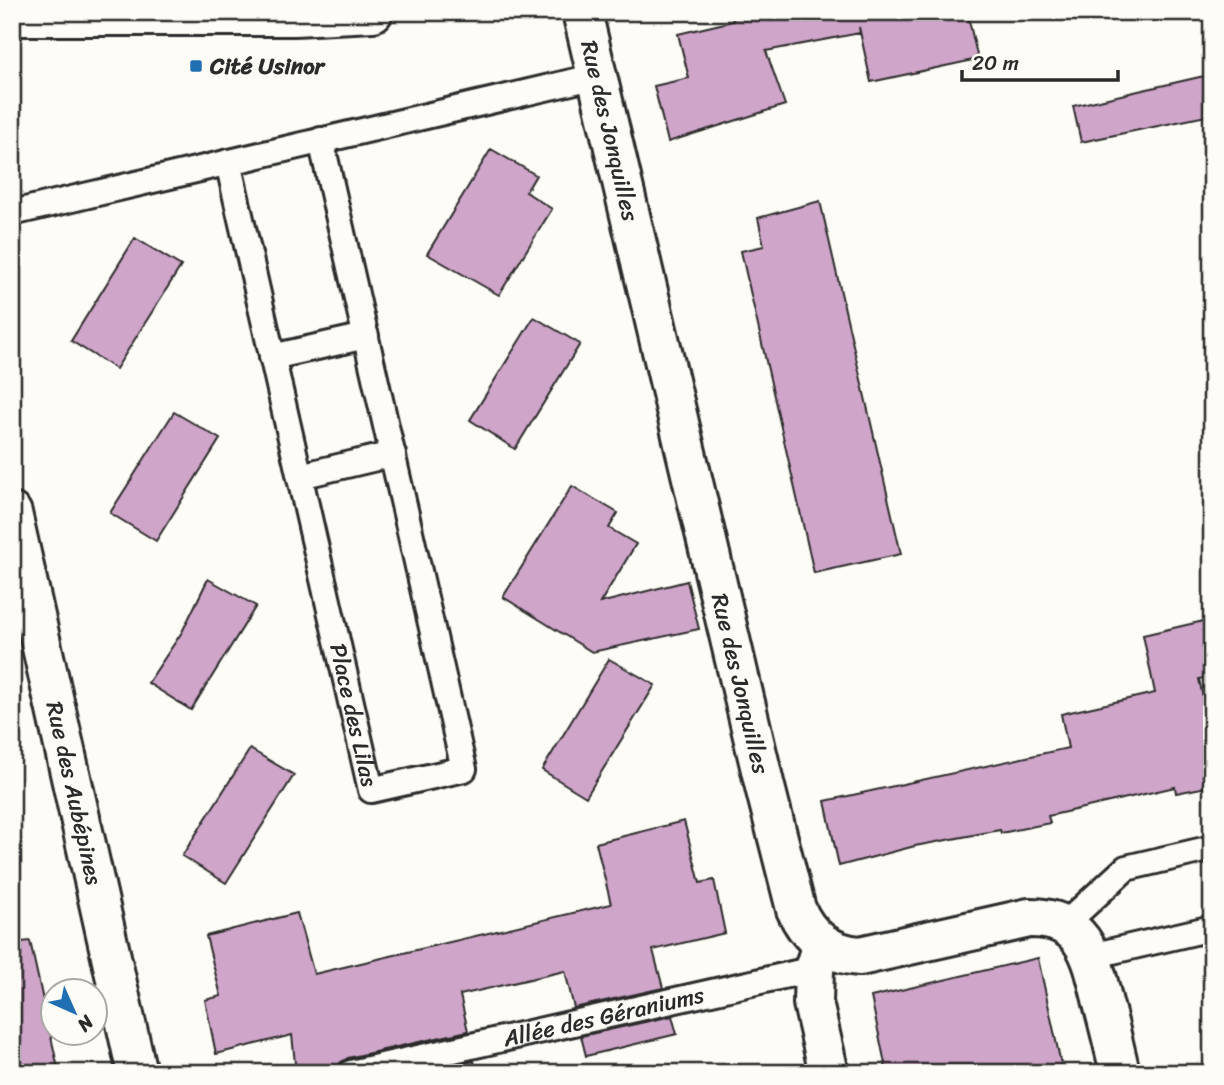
<svg xmlns="http://www.w3.org/2000/svg" width="1224" height="1085" font-family="Sriracha,sans-serif">
  <style>
    .building { fill: #cfa5c9; stroke: #2b2b2b; stroke-width: 2 }
    .lines { fill: none; stroke-linecap: round; stroke-linejoin: round }
    .service-casing { stroke: #2b2b2b; stroke-width: 30 }
    .minor-casing { stroke: #2b2b2b; stroke-width: 44 }
    .tertiary-casing { stroke: #2b2b2b; stroke-width: 44 }
    .service { stroke: #fdfcf7; stroke-width: 24 }
    .minor { stroke: #fdfcf7; stroke-width: 38 }
    .tertiary { stroke: #fdfcf7; stroke-width: 38 }
    .poi-dot { fill: #1f6fb2; stroke: #fdfcf7; stroke-width: 2.5 }
    .labels { text-anchor: middle; stroke-width: 6; stroke-linejoin: round; paint-order: stroke }
    .poi-label { font-size: 23px; font-weight: bold; fill: #2b2b2b; stroke: #fdfcf7; text-anchor: start }
    .street-label { font-size: 23px; fill: #2b2b2b; stroke: #fdfcf7 }
  </style>
  <rect width="100%" height="100%" fill="#fdfcf7"/>
  <filter id="ink" filterUnits="userSpaceOnUse"><feTurbulence type="fractalNoise" baseFrequency=".0143" numOctaves="2"/><feDisplacementMap in="SourceGraphic" scale="14" xChannelSelector="R" yChannelSelector="G"/><feConvolveMatrix kernelMatrix="1 2 1 2 8 2 1 2 1" color-interpolation-filters="sRGB"/></filter>
  <g filter="url(#ink)">
    <path class="building" d="M731,12H967L978,59L871,82L859,27L860,33L766,51L785,105L668,142L654,86L689,78L678,34L733,21Z
      M1204,76L1211,115L1081,142L1073,106Z
      M491,149L536,175L526,192L552,209L499,295L427,254Z
      M820,201L901,554L814,573L741,251L764,246L758,218Z
      M135,238L181,266L116,369L71,341Z
      M534,317L580,344L515,449L470,420Z
      M174,412L220,439L156,541L110,513Z
      M572,486L618,513L609,528L636,544L600,603L687,581L699,629L592,652L503,597Z
      M208,579L256,606L191,710L148,683L182,632Z
      M1212,619V676L1199,679L1212,738V786L1176,793L1175,787L1048,816L1050,823L1001,833L1000,830L915,846L839,866L825,801L1068,748L1061,714L1155,693L1143,635Z
      M609,659L655,685L586,797L542,770Z
      M250,749L294,775L226,883L182,856Z
      M684,821L700,883L714,880L725,933L653,950L663,988L574,1008L565,971L460,995L468,1031L348,1058L340,1063L337,1073H296L292,1035L216,1054L205,1000L221,996L206,936L297,913L314,974L611,904L596,843Z
      M30,941L59,1073H12V943Z
      M1038,958L1063,1073H887L871,997Z
      M672,1016L677,1034L586,1056L581,1036Z
      M474,1061L477,1073H420Z"/>
    <g class="lines">
      <defs>
        <g id="service">
          <path id="s1" d="M228,162L371,790L464,769L321,140"/>
          <path d="M12,213L597,76"/>
          <path d="M272,357L366,336"/>
          <path d="M300,476L393,454"/>
          <path d="M1064,925L1126,868L1212,848"/>
          <path d="M1091,956L1212,928"/>
          <path id="s2" d="M351,1073L814,969"/>
        </g>
        <g id="minor">
          <path id="s3" d="M582,12L765,787L796,909C808,937 829,954 860,956L1029,918C1086,917 1092,958 1103,1003C1109,1026 1115,1050 1120,1073"/>
          <path id="s4" d="M12,513L137,1073"/>
          <path d="M822,944L814,969L813,1003L829,1073"/>
        </g>
        <path id="tertiary" d="M12,16H294L373,12"/>
      </defs>
      <use href="#service" class="service-casing"/>
      <use href="#minor" class="minor-casing"/>
      <use href="#tertiary" class="tertiary-casing"/>
      <use href="#service" class="service"/>
      <use href="#minor" class="minor"/>
      <use href="#tertiary" class="tertiary"/>
    </g>
  </g>
  <rect class="poi-dot" x="189" y="59" width="14" height="14" rx="3.5"/>
  <g class="labels">
    <g class="poi-label">
      <text x="210" y="74">Cité Usinor</text>
    </g>
    <g class="street-label">
      <text dy="8" stroke="none"><textPath href="#s3" startOffset="122">Rue des Jonquilles</textPath></text>
      <text dy="8" stroke="none"><textPath href="#s3" startOffset="690">Rue des Jonquilles</textPath></text>
      <text dy="8" stroke="none"><textPath href="#s1" startOffset="567">Place des Lilas</textPath></text>
      <text dy="8" stroke="none"><textPath href="#s4" startOffset="287">Rue des Aubépines</textPath></text>
      <text dy="8" stroke="none"><textPath href="#s2" startOffset="259">Allée des Géraniums</textPath></text>
    </g>
  </g>
  <rect width="1224" height="1085" fill="none" stroke="#fdfcf7" stroke-width="42"/>
  <rect x="21" y="21" width="1182" height="1043" fill="none" stroke="#2b2b2b" stroke-width="2.5" filter="url(#ink)"/>
  <g transform="translate(74 1012) rotate(135)"><circle r="33" fill="#fdfcf7" stroke="#a9a8a5" stroke-width="2"/>
  <path d="M0-5L12 26L0 18L-12 26Z" fill="#1f6fb2"/>
  <text y="-10" font-size="19" font-weight="bold" text-anchor="middle" fill="#2b2b2b">N</text>
  </g>
  <path d="M962 70v10h156v-10" fill="none" stroke="#2b2b2b" stroke-width="3.5"/>
  <text x="972" y="70" font-size="21" fill="#2b2b2b" stroke="#fdfcf7" stroke-width="5" paint-order="stroke">20 m</text>
</svg>
